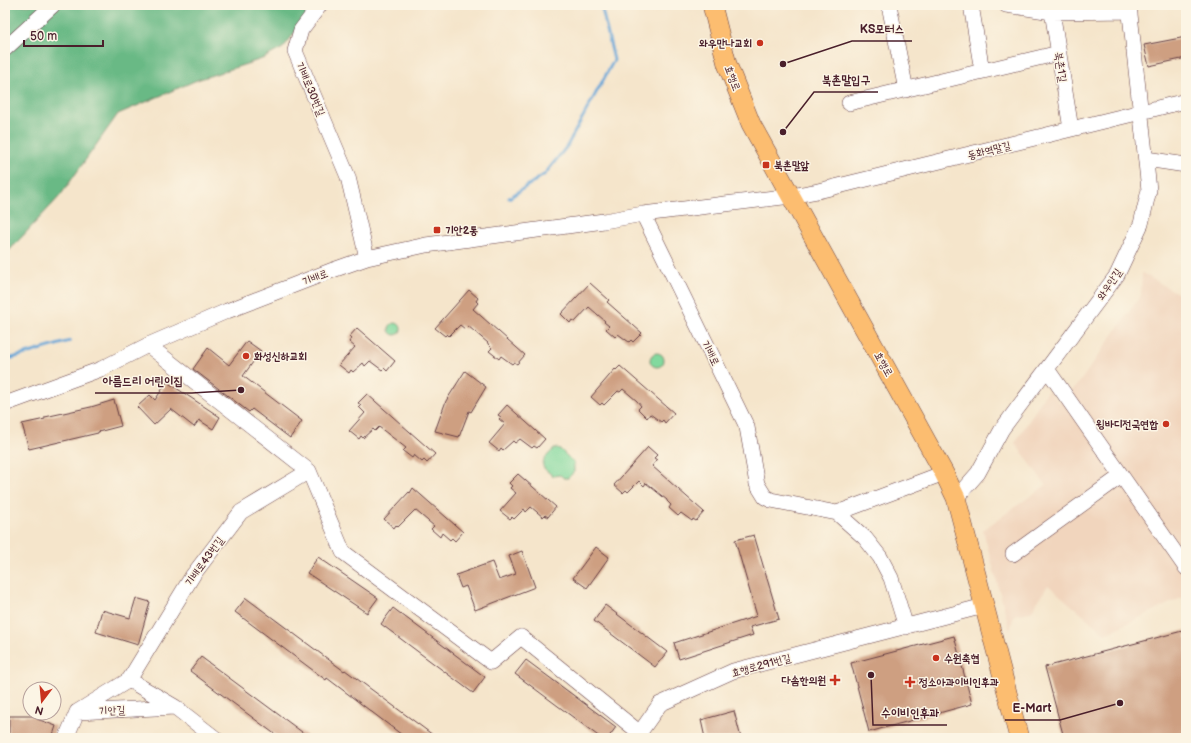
<svg xmlns="http://www.w3.org/2000/svg" width="1191" height="743" font-family="'Balsamiq Sans','Poor Story',sans-serif">
  <style>
    .built { fill: #f1d5bd }
    .green { fill: #82d99e; stroke: #667c64 }
    .forest { fill: #69b985; stroke: #5a6c58 }
    .lines { fill: none; stroke-linecap: round; stroke-linejoin: round }
    .stream { stroke: #62a3d6; stroke-width: 3 }
    .building { fill: #ce9f81 }
    .minor-casing { stroke: #643d43; stroke-width: 16 }
    .major-casing { stroke: #643d43; stroke-width: 20 }
    .minor { stroke: #fff; stroke-width: 15 }
    .major { stroke: #fcbd6f; stroke-width: 19 }
    .poi-dot { fill: #c8321e; stroke: #fcf5e5; stroke-width: 1.5 }
    .labels { text-anchor: middle; stroke-width: 3; stroke-linejoin: round; paint-order: stroke }
    .poi-label { font-size: 11px; font-weight: bold; fill: #4a1f2b; stroke: #fcf5e5; text-anchor: start }
    .street-label { font-size: 11px; fill: #4a1f2b; stroke: #fcf5e5 }
    .leader { fill: none; stroke: #4a1f2b; stroke-width: 1.5 }
    .callout-dot { fill: #4a1f2b; stroke: #fcf5e5; stroke-width: 1.5 }
    .callout-label { font-size: 12px; text-anchor: middle; font-weight: bold; fill: #4a1f2b; stroke: #fcf5e5; stroke-width: 3; stroke-linejoin: round; paint-order: stroke }
  </style>
  <rect width="100%" height="100%" fill="#fcf5e5"/>
  <filter id="ink" filterUnits="userSpaceOnUse"><feTurbulence type="fractalNoise" baseFrequency=".025" numOctaves="2"/><feDisplacementMap in="SourceGraphic" scale="8" xChannelSelector="R" yChannelSelector="G"/><feConvolveMatrix kernelMatrix="1 2 1 2 8 2 1 2 1" color-interpolation-filters="sRGB"/></filter>
  <filter id="wash" filterUnits="userSpaceOnUse"><feTurbulence type="fractalNoise" baseFrequency=".012" numOctaves="4" result="noise"/><feDisplacementMap in="SourceGraphic" scale="16" xChannelSelector="R" yChannelSelector="G"/><feGaussianBlur stdDeviation="0.9" result="paint"/><feColorMatrix in="noise" values="0 0 0 0 0 0 0 0 0 0 0 0 0 0 0 0 0 1.4 0 .05"/><feComposite in="paint" operator="in"/></filter>
  <g filter="url(#wash)">
    <rect width="100%" height="100%" fill="#f5e5cb"/>
    <path class="built" d="M1142,273L1186,298V598L1183,597L1105,634L1048,585L1031,612L1014,615L1010,630L983,530L1046,485L1015,443L1048,390L1060,403L1079,383L1141,295Z"/>
    <path class="green" d="M389 329a6 6 0 1 1 12 0a6 6 0 1 1-12 0Z
      M650 360a7 7 0 1 1 14 0a7 7 0 1 1-14 0Z
      M556,448L560,449L574,463V472L568,478H564L560,475L553,476C545,469 538,467 547,456C550,453 552,450 556,448Z"/>
    <path class="forest" d="M5,5H316L283,48L262,59L197,80L118,114L60,196L5,255Z"/>
    <g class="lines">
      <path class="stream" d="M509,198L545,174L567,146L614,60L601,5
        M5,360L70,341"/>
    </g>
    <g id="blocks">
      <path class="building" d="M1186,37V58L1149,66L1144,45Z
        M590,283L609,300L607,302L642,333L633,342L631,340L629,342L618,334L615,337L606,329L609,326L604,322L605,321L589,307L575,322L572,320L570,323L561,314Z
        M469,290L478,298L476,301L478,303L473,309L525,355L517,364L514,362L512,364L501,356L499,359L489,351L492,348L488,344V343L468,326L465,329L460,325L449,336L447,334L445,336L435,328Z
        M357,328L395,361L387,371L384,368L382,370L370,361L365,366L363,363L353,372L351,370L349,373L339,365L355,347L349,342L351,339L349,337Z
        M247,341L261,351L243,376L302,421L290,438L252,409L249,412L193,369L208,348L229,365Z
        M620,366L674,413L665,423L663,420L661,422L650,414L647,418L638,409L641,406L637,401L623,389L620,392L618,391L604,405L602,403L600,405L591,397L615,369L616,370Z
        M465,371L486,387L471,412L469,411L459,437L435,431L446,401Z
        M167,382L220,417L213,429L199,420L194,427L171,409L154,425L137,407L150,395L155,400Z
        M367,394L435,454L427,463L424,460L422,462L414,455L412,458L403,451L406,448L379,427L375,431L373,429L363,438L361,436L359,439L349,431L365,413L359,407L361,405L358,403Z
        M114,400L121,426L98,432V433L29,449L22,424L45,419V417L91,407Z
        M507,405L545,439L537,448L534,446L532,448L520,439L515,443L513,441L503,450L501,448L499,451L489,443L505,424L499,419L501,417L498,415Z
        M648,447L657,455L654,458L657,460L652,466L704,512L696,521L693,519L692,521L681,513L678,516L669,508L671,505L667,501V500L646,483L644,486L639,481L628,492L626,490L623,493L614,485Z
        M518,474L556,507L548,517L545,515L543,517L531,507L526,512L524,509L514,519L512,517L510,519L500,511L516,493L510,488L512,486L509,483Z
        M413,488L463,532L455,541L452,538L450,540L442,533L440,537L431,529L434,526L415,510L398,527L396,525L394,528L384,519L409,492L410,493Z
        M754,535L779,619L750,627L753,635L679,659L674,643L757,616L735,540Z
        M596,547L609,557L587,588L573,578Z
        M522,551L535,587L475,610L466,586L461,588L456,575L492,562L499,580L516,574L509,556Z
        M318,557L378,598L367,613L307,573Z
        M136,598L150,602L138,645L96,632L102,610L130,618Z
        M246,598L344,671L345,670L437,738H406L327,678L326,680L235,612Z
        M605,605L667,652L655,667L594,621Z
        M393,608L485,677L473,693L381,624Z
        M1186,630V738H1064L1045,667Z
        M954,636L972,704L869,732L851,663Z
        M201,657L310,738H280L190,671Z
        M526,660L616,727L608,738H601L515,674Z
        M734,711L741,738H705L701,720Z
        M9,716H37V719L56,726L52,738L9,737Z"/>
    </g>
  </g>
  <g filter="url(#ink)">
    <use href="#blocks" fill-opacity="0" stroke="#643d43" stroke-width="1"/>
    <g class="lines">
      <defs>
        <path id="minor" d="M320,5L301,30L295,51L348,177L367,258
          M889,5L906,90
          M971,5L982,71
          M1006,5L1052,12L1129,11
          M1051,5L1071,129
          M5,49L53,5
          M849,103L1059,53
          M1146,159L1186,165
          M643,214L747,427L757,484L765,497L771,500L837,513L865,538L880,557L891,578L906,627
          M148,345L309,471L343,552L491,662L521,637L640,733
          M1047,369L1186,568
          M5,404L101,369L148,345L227,311L333,270L367,258L426,245L604,221L643,214L791,196L818,191L1186,101
          M956,498L978,473L1002,429L1117,275L1141,224L1149,190L1129,5
          M837,513L944,473
          M1013,554L1121,476
          M129,680L175,707L215,738
          M77,712L129,680L193,575L241,512L309,471
          M66,738L77,712L175,707
          M636,738L660,704L733,671L984,606"/>
        <path id="major" d="M712,5L727,64L751,124L944,473L956,498L1019,738"/>
      </defs>
      <use href="#minor" class="minor-casing"/>
      <use href="#major" class="major-casing"/>
      <use href="#minor" class="minor"/>
      <use href="#major" class="major"/>
    </g>
  </g>
  <g class="poi-dot">
    <circle cx="760" cy="43" r="4"/>
    <rect x="762" y="161" width="8" height="8" rx="2"/>
    <rect x="433" y="226" width="8" height="8" rx="2"/>
    <circle cx="246" cy="356" r="4"/>
    <circle cx="1166" cy="424" r="4"/>
    <circle cx="936" cy="658" r="4"/>
    <path d="M833 674h4v4h4v4h-4v4h-4v-4h-4v-4h4z"/>
    <path d="M908 676h4v4h4v4h-4v4h-4v-4h-4v-4h4z"/>
  </g>
  <g class="labels">
    <g class="poi-label">
      <text x="752" y="47" text-anchor="end">와우만나교회</text>
      <text x="774" y="169">북촌말앞</text>
      <text x="445" y="234">기안2통</text>
      <text x="254" y="360">화성신하교회</text>
      <text x="1158" y="428" text-anchor="end">윙바디전국연합</text>
      <text x="944" y="662">수원축협</text>
      <text x="826" y="684" text-anchor="end">다솜한의원</text>
      <text x="919" y="686">정소아과이비인후과</text>
    </g>
    <g class="street-label">
      <text transform="translate(1061 67) rotate(81)" y="4">북촌1길</text>
      <text transform="translate(733 78) rotate(69)" y="4">효행로</text>
      <text transform="translate(311 89) rotate(67)" y="4">기배로30번길</text>
      <text transform="translate(989 150) rotate(-14)" y="4">동화역말길</text>
      <text transform="translate(315 277) rotate(-21)" y="4">기배로</text>
      <text transform="translate(1109 284) rotate(-56)" y="4">와우안길</text>
      <text transform="translate(711 353) rotate(64)" y="4">기배로</text>
      <text transform="translate(884 364) rotate(61)" y="4">효행로</text>
      <text transform="translate(204 561) rotate(-54)" y="4">기배로43번길</text>
      <text transform="translate(761 665) rotate(-15)" y="4">효행로291번길</text>
      <text transform="translate(112 710) rotate(-2)" y="4">기안길</text>
    </g>
  </g>
  <path class="leader" d="M783 64L852 41H912M783 132L814 92H878M241 390L192 393H95M1120 703L1060 720H1005M871 675L873 725H947"/>
  <g class="callout-dot">
    <circle cx="783" cy="64" r="4"/>
    <circle cx="783" cy="132" r="4"/>
    <circle cx="241" cy="390" r="4"/>
    <circle cx="1120" cy="703" r="4"/>
    <circle cx="871" cy="675" r="4"/>
  </g>
  <g class="callout-label">
    <text x="882" y="33">KS모터스</text>
    <text x="846" y="84">북촌말입구</text>
    <text x="143" y="385">아름드리 어린이집</text>
    <text x="1032" y="712">E-Mart</text>
    <text x="910" y="717">수이비인후과</text>
  </g>
  <rect width="1191" height="743" fill="none" stroke="#fcf5e5" stroke-width="20"/>
  <g transform="translate(42 701) rotate(196)"><circle r="19" fill="#fcf5e5" stroke="#b59f9b"/>
  <path d="M0-3L7 15L0 10L-7 15Z" fill="#c8321e"/>
  <text y="-6" font-size="11" font-weight="bold" text-anchor="middle" fill="#4a1f2b">N</text>
  </g>
  <path d="M24 40v6h79v-6" fill="none" stroke="#4a1f2b" stroke-width="2"/>
  <text x="30" y="40" font-size="12" fill="#4a1f2b" stroke="#fcf5e5" stroke-width="3" paint-order="stroke">50 m</text>
</svg>
